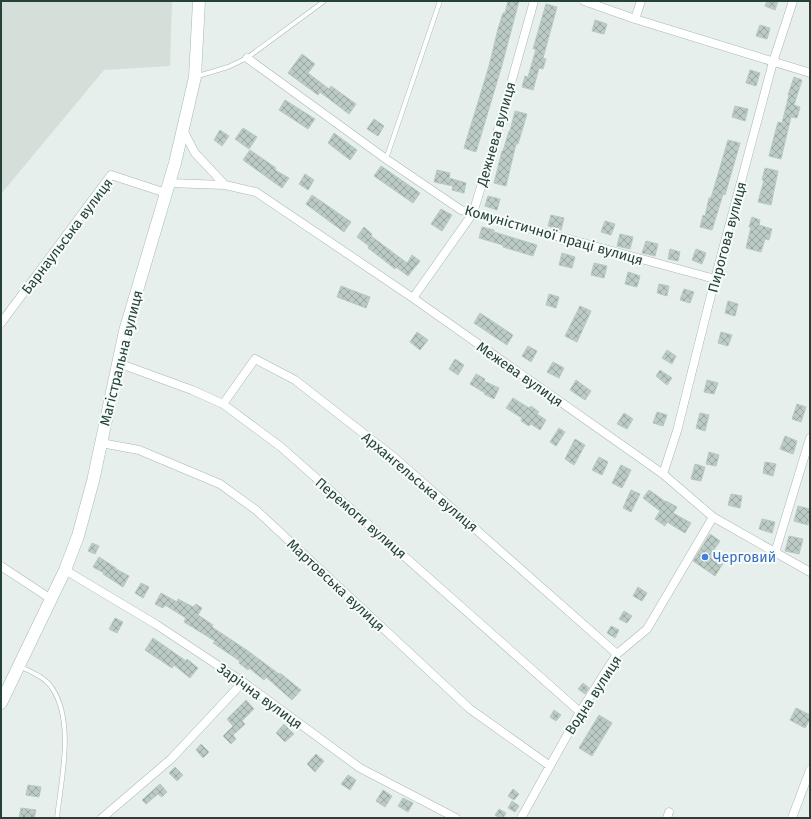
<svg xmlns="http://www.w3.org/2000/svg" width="811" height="819" font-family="'Fira Sans',sans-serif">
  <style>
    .built { fill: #d4dfda }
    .building { fill: url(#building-cross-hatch); stroke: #b8c9c2 }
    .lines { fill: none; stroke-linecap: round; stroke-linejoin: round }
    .lane-casing { stroke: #a8b8b2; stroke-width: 5 }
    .street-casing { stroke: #a8b8b2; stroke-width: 9 }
    .secondary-casing { stroke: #a4bbb3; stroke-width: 13 }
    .lane { stroke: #fff; stroke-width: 4 }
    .street { stroke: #fff; stroke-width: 8 }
    .secondary { stroke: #fff; stroke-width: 12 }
    .shop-dot { fill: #3f7fe0; stroke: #f7fbf9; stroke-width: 1.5 }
    .labels { text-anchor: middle; stroke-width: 4; stroke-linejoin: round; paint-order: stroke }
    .street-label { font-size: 14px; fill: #24423a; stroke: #f7fbf9 }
    .shop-label { font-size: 14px; fill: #366cbe; stroke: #f7fbf9; text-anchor: start }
  </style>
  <defs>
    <pattern id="building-cross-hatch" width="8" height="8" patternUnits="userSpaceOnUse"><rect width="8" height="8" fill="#bbcac4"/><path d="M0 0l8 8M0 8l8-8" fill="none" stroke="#98a6a0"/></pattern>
  </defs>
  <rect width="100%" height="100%" fill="#e6efeb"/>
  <path class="built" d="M1,1H172L170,66L104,70L1,194Z"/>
  <path class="building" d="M508,1H519L502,65L476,152L464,148L489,66L498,29L503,13H505Z
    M767,1H778L775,10L765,6Z
    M546,4L557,7L543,58L546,59L543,69L539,68L533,90L522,87L525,76L528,77L536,49H533Z
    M595,20L607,24L604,34L592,31Z
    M760,25L770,28L767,39L756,36Z
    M302,54L315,64L308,73L329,89L331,86L356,104L349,114L320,92L318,95L288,73Z
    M750,70L760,73L756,86L746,83Z
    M794,77L802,80L794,105L800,107L797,118L791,117L781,159L769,156L778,122L782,123L789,95H788Z
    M285,100L315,119L308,129L279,110Z
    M735,106L748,109L745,121L732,117Z
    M515,111L527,114L518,144H516L506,186L494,183L502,151H503L509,131H510Z
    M374,119L384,126L378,136L367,129Z
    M243,128L257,137L249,149L235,139Z
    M220,130L229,136L222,146L214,140Z
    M334,133L357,150L350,160L328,143Z
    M728,140L740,143L725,195L723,194L712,230L700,227L703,215L705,216L709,198H711Z
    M250,150L276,168L275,170L289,178L282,188L243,160Z
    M381,166L420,193L413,203L374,176Z
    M765,168L778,171L771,205L758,202L764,180H762Z
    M437,170L450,173L449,178L466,183L464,193L452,190L453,186L434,182Z
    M305,174L314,180L308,190L299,184Z
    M312,195L351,222L344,232L306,204Z
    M488,196L500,199L497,210L485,206Z
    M441,209L452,215L442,231L431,224Z
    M551,215L564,218L561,230L548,226Z
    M752,217L760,220L759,225L772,229L769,240L765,239L761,252L746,248L751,227H749Z
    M605,221L615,224L611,235L601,232Z
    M364,227L372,234L371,236L407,263L412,255L420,261L408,276L396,267L395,269L385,261L368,248L369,246L357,237Z
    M482,227L494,230V232L537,245L533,256L503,247V245L479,238Z
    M620,234L633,237L630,249L617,246Z
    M646,241L658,244L655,256L642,253Z
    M670,249L680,252L678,261L668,259Z
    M696,249L706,253L702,264L692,260Z
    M562,253L575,257L572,268L559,265Z
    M594,263L607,266L604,278L591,275Z
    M628,272L640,276L637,287L625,284Z
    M659,284L669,286L667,296L657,293Z
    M341,286L370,297L366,308L337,297Z
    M684,289L694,292L690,303L680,300Z
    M549,294L559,297L556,308L546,305Z
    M728,301L738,304L735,316L725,313Z
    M580,306L591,311L577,342L565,336Z
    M480,313L513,335L507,345L474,323Z
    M417,332L428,340L420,350L410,342Z
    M721,332L732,335L728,346L718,343Z
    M528,346L537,351L531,362L522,356Z
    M667,350L676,356L672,364L662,358Z
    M455,359L464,365L458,375L449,369Z
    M553,362L564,368L559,378L547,372Z
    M660,370L672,378L667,385L656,376Z
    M476,374L485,379L484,381L499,388L494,399L484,394L485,393L470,384Z
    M576,380L591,391L585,400L570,390Z
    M707,380L718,383L714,394L704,392Z
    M513,398L529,408L531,406L539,412L537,414L546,420L540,430L531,424L529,426L521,421L522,418L506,408Z
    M797,404L806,407L801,422L792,419Z
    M657,412L667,415L663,426L653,423Z
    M624,413L633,419L627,429L617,424Z
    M700,413L709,415L705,431L696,428Z
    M559,428L565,432L556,446L550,442Z
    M785,436L797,441L793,454L780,449Z
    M575,439L585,445L574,465L565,459Z
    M709,452L719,455L716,466L706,464Z
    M599,457L608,462L602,475L592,470Z
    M765,462L776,464L773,476L763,473Z
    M695,464L705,467L701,481L691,479Z
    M621,465L631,470L622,488L612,483Z
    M631,490L640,494L631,512L623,508Z
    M649,490L666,502V501L677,507L673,513L691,523L685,533L667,522L665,526L655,519L660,511L643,498Z
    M731,494L742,496L740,508L728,505Z
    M798,506L810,509L808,525L794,521Z
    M762,519L775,522L772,533L759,529Z
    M710,534L720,541L711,554L724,562L715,576L693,561Z
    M789,536L803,539L799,554L785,551Z
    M92,543L99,546L95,554L88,551Z
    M99,557L116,568V569L129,576L123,587L103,574L104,573L93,567Z
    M141,583L149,587L143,598L135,593Z
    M638,587L647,593L642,601L633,596Z
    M161,593L177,602L178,599L193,607L196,604L202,608L198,615L213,625L212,627L248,651L279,674L280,673L301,690L292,700L266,677L264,680L249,668L248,670L239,663L240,661L213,643L215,641L184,622L186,618L165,605L163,608L155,604Z
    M624,611L632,616L627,623L619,619Z
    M115,618L123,622L117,633L109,629Z
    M611,626L619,630L615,638L607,633Z
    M153,638L186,661L187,659L198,668L190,678L174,665L172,668L145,650Z
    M583,683L589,688L585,694L578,689Z
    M246,700L254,709L242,721L245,724L233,735L236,739L231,744L223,736L233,726L227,719Z
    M796,708L810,715V719L805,728L790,720Z
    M554,710L561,715L556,721L550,717Z
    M599,715L612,723L592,756L579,748Z
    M284,724L294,734L285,742L276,733Z
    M201,744L209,752L203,758L196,750Z
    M316,754L324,761L315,772L307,764Z
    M175,767L183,775L177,781L169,773Z
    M348,775L356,780L350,790L341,784Z
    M160,784L167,792L162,797L158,794L146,804L142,800Z
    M28,785L41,787L39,797L26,795Z
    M513,789L519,794L514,800L508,796Z
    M383,790L392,796L385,807L376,801Z
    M403,798L413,803L408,812L398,806Z
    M512,801L519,806L515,812L508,808Z
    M21,808L36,810L34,818H19Z
    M499,809L506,813L503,818H500L495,815Z"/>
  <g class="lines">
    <defs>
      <path id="lane" d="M198,76L228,67L247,58L323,2
        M386,159L440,1
        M19,666C31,672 45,677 52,688C75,722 61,780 57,818"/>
      <path id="street" d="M584,1L635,19L810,73
        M635,19L641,1
        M247,58L386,159L461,210L715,279
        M183,130L195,153L225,185
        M169,183L225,185L256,192L413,298L663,474L713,517L810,572
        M413,298L473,213L492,151L534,1
        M1,323L111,175L166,193
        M118,363L192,390L223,404L281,447L580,712
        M223,404L255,359L295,380L395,458L617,654
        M101,443L139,450L220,484L256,510L470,709L550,766
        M663,474L677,431L715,279L773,62L793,1
        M775,553L810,438
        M1,566L51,599
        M65,570L157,625L243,682L360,768L456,818
        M102,818L171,759L243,682
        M521,818L580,712L617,654L647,629L713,517
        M667,818L669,812
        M792,818L810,770"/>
      <path id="secondary" d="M1,703L65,570L78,536L93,481L125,331L175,163L195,77L199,1"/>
    </defs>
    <use href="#lane" class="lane-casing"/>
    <use href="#street" class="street-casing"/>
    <use href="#secondary" class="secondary-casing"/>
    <use href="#lane" class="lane"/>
    <use href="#street" class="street"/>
    <use href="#secondary" class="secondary"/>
  </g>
  <circle class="shop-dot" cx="705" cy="557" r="4"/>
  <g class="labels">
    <g class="street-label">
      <text transform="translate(496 134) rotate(-74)" y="5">Дежнева вулиця</text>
      <text transform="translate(554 235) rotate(16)" y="5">Комуністичної праці вулиця</text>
      <text transform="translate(67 236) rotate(-53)" y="5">Барнаульська вулиця</text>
      <text transform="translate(727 237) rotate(-75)" y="5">Пирогова вулиця</text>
      <text transform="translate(121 358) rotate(-76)" y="5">Магістральна вулиця</text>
      <text transform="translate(520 374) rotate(35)" y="5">Межева вулиця</text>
      <text transform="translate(420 482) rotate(40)" y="5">Архангельська вулиця</text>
      <text transform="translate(361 518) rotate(41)" y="5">Перемоги вулиця</text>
      <text transform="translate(336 585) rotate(43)" y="5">Мартовська вулиця</text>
      <text transform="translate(593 695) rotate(-57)" y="5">Водна вулиця</text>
      <text transform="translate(260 696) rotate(36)" y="5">Зарічна вулиця</text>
    </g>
    <g class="shop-label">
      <text x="713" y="562">Черговий</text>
    </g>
  </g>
  <rect width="811" height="819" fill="none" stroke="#24423a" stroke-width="4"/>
</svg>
